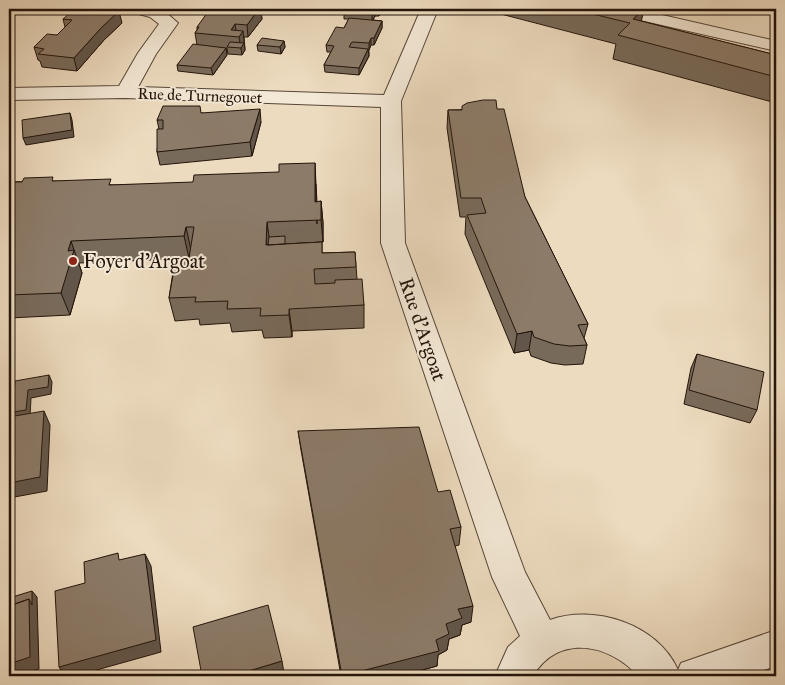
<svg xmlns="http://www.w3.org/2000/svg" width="785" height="685" font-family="'IM FELL Great Primer',serif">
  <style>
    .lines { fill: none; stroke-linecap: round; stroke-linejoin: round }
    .minor-casing { stroke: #564638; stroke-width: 2 }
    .minor { fill: #f3e8d5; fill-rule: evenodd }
    .wall { fill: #786a5a; stroke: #23140b }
    .shaded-wall { fill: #62564a; stroke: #23140b }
    .building { fill: #8c7b69; stroke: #23140b }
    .poi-dot { fill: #8f2418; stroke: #f3e8d5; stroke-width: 2 }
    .labels { text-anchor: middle; stroke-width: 4; stroke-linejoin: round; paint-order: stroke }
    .far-street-label { font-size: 16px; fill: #23140b; stroke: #f3e8d5 }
    .poi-label { font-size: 20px; fill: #23140b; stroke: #f3e8d5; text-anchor: start }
    .street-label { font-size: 20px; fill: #23140b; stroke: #f3e8d5 }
  </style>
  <rect width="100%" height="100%" fill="#eddbbf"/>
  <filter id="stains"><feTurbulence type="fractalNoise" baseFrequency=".004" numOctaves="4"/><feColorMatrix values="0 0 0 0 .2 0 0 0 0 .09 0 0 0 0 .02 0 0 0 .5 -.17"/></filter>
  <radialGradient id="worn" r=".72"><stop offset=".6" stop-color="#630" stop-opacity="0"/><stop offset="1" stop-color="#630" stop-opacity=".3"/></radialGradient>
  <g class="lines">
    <defs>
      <path id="minor" d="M132,9H162L178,23L156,54L138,87L384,95L421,9H438L401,101L405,243L525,572L550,620C594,604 658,624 678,670L681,663L776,630V666L747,676H638C610,644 558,633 533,676H495L508,647L520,636L492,577L381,243V107L125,98L9,100V88L119,86L138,53L159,24L150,17L135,13Z
        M607,9H636L776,41V51L609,13Z"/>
    </defs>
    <use href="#minor" class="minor-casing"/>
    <use href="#minor" class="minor"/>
  </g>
  <path class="wall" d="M26,9H48L39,13Z
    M232,9H268L264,14H261L262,19L248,37H244L245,50L242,55L228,54L227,48H226L227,55L213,75L178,71L177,65L197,45L195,33L197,30V27Z
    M344,9H383L379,16H375L373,20L382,21V28L374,45H371L369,50V56L359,75L325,72L324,65L331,52H327L326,45L344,28L349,19H344Z
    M497,9H644L641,21L776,55V103L613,59L616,44L497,13Z
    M63,19L122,23L104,40L77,71L42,67L40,61L38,60L34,47L57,35L65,27Z
    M284,41L285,47L281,54L258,51L257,45Z
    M497,109L525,197L588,324L584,338L587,345L583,364L565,365L551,363L531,356L529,350L514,353L465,234L466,217H460L447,128L448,110Z
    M202,113L261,122L252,156L160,165L157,152L159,129L157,120Z
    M54,181L113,185L316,184L317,202L321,201L323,223V242L286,244L322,242V253L355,252L357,279L364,305V328L292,331V337L264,338L262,330L232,332L230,323L200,325L199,319L175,321L169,298L175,259L79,263V264L82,273L70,315L9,318V182Z
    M697,354L757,410L750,423L684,404L691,368Z
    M298,431L438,492L461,527L459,545L455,546L471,622L462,625L460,635L449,639L447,650L438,655L437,666L400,676H341L301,450Z"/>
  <path class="shaded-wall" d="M38,9H48L39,13Z
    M259,9H261L262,19L248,37L247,25Z
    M263,9H268L264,14Z
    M372,9H375V16L372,21Z
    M379,9H383L379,16Z
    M644,9L639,31L633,19Z
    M119,11L122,23L104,40L77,71L74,58L101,28Z
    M382,21V28L374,45V38Z
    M235,24L237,36L231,30Z
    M243,31L245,50L242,55L239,37Z
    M371,38V45L369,50V43Z
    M284,41L285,47L281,54L280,47Z
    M226,48L227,55L213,75L211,68Z
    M368,49L369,56L359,75V68Z
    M260,109L261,122L252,156L250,142Z
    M70,113L72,120L74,137L26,145L23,138Z
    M315,163L316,184L317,224L315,202Z
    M321,201L323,223V242L321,220Z
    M267,222L270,244L266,245Z
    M186,227L191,250L189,258L184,236Z
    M71,241L82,273L70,315L61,293L68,251Z
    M289,309L292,331V337L289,315Z
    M532,331L529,350L514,353L517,334Z
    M49,375L52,382L51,394L31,398L30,417L16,419L13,412L28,390Z
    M44,411L50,425L47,491L9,498V483Z
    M145,554L151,566L161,652L75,676H65L59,667Z
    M32,591L37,597L39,669L16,676H9V664L29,599Z
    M473,606L471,622L462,625L460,635L449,639L447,650L438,655L437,666L400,676H342L436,640L446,624L458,609Z
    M282,661L284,673L272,676H232Z"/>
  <path class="building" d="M75,9H97L119,11L101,28L74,58L38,54L44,49L34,47L47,34L57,35L72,20L63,19Z
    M210,9H259L247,25L235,24L231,30L243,31L239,37L195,33L199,27H197Z
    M572,9H644L633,19L776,55V77L618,35L630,23Z
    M349,18L382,21L374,38H371L369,43L352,42L349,47L368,49L359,68L324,65L334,46L326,45L336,27L344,28Z
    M262,38L284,41L280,47L257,45Z
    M230,42L244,43L241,48L227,47Z
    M193,44L226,48L211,68L177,65Z
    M483,100H496L497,109H504L525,197L588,324L578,325L587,345L570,346L554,344L534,337L532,331L517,334L467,215L486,213L481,198H461L448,110H462V106L467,103Z
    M163,106H200L201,113L260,109L250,142L157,152V129H163V120H157Z
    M70,113L72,130L23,138L22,120Z
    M315,163V202L321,201V220L267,222L266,245L322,242V253L355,252L356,267L314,269L315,284L335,283V280L362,279L364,305L289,309V315L260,316L261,308L227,309L228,301L195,302L196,297L169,298L176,258H189L194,227H186L184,236L71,241L68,251L74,250L61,293L9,295V220L11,214H9V182H22L24,178L53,177L52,181L111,179L109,185L193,182L194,175L279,172V164Z
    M285,236V244L268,245L269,237Z
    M697,354L764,372L757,410L689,390Z
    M49,375L48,387L28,390L26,410L13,412L15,381Z
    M44,411L40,477L9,483V417Z
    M419,427L438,492L450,490L461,527L450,529L473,606L458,609L462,618L446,624L449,634L436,640L439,651L342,676L298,431Z
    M118,553L119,560L145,554L156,640L59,667L55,591L85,583L84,562Z
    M32,591V605L29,599L9,606V598Z
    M29,599L30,657L9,664V606Z
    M268,605L282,661L232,676H202L193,627Z"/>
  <circle class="poi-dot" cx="73" cy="261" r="5"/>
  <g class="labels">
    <g class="far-street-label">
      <text transform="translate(200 95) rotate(2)" y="6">Rue de Turnegouet</text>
    </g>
    <g class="poi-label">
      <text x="83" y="268">Foyer d'Argoat</text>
    </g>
    <g class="street-label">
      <text transform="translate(423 329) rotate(71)" y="7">Rue d'Argoat</text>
    </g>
  </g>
  <rect width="785" height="685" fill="none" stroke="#eddbbf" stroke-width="30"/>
  <rect x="10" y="10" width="765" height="665" fill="none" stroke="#23140b" stroke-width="2.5"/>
  <rect x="15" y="15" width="755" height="655" fill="none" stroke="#23140b"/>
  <rect width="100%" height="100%" filter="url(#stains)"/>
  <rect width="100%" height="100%" fill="url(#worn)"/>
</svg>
